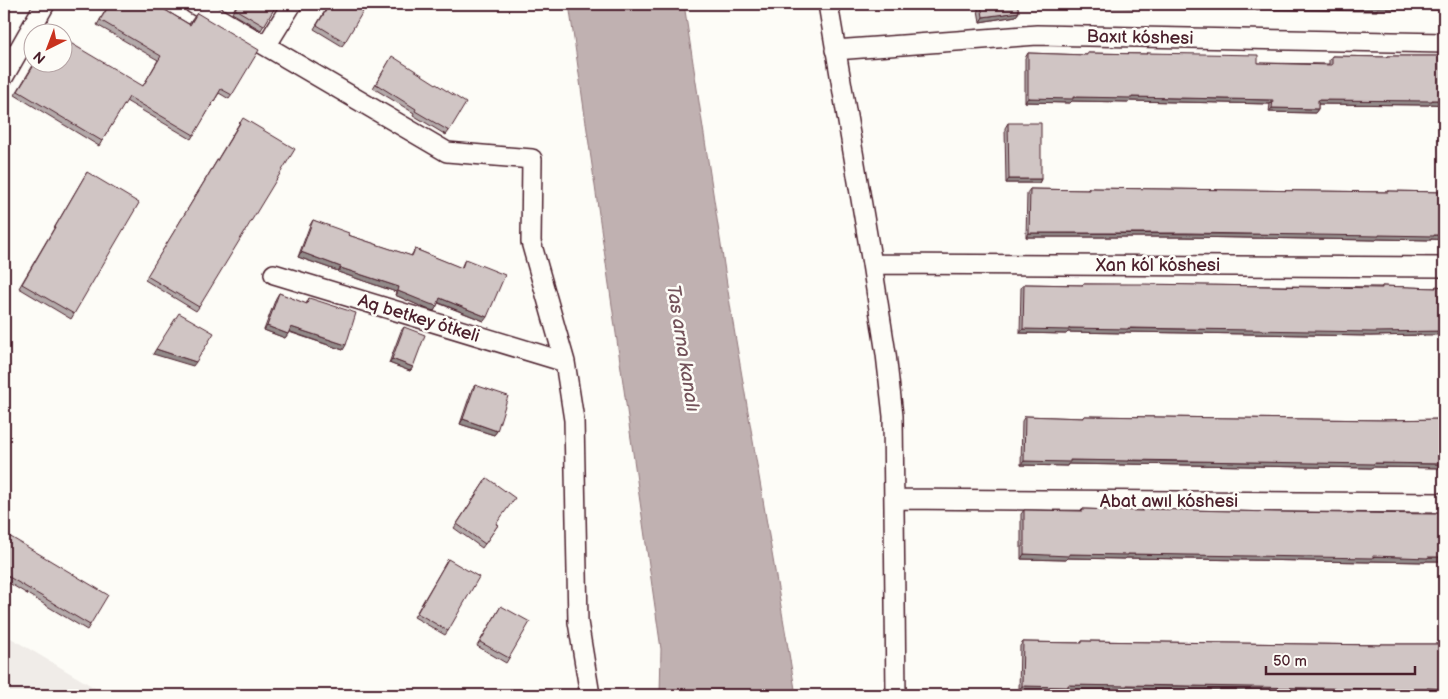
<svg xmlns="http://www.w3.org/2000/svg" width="1448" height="699" font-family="'Balsamiq Sans',sans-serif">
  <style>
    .built { fill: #f0ece8 }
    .water { fill: #c0b1b1; stroke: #91777b }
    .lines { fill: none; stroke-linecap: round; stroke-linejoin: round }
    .minor-casing { stroke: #4a1f2b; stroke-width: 22 }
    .minor { stroke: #fdfcf7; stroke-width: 19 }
    .wall { fill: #b3a9a9; stroke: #4a1f2b }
    .shaded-wall { fill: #928a89; stroke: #4a1f2b }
    .building { fill: #d0c5c4; stroke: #4a1f2b }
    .labels { text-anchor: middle; stroke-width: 5; stroke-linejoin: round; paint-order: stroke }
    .street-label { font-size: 18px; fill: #4a1f2b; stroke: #fdfcf7 }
    .water-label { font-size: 19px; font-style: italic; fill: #73525a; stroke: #fdfcf7 }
  </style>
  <rect width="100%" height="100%" fill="#fdfcf7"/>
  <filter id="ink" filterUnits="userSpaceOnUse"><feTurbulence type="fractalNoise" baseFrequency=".02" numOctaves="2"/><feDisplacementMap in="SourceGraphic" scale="10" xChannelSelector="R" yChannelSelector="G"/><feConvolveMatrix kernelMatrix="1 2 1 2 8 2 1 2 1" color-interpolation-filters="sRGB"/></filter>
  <g filter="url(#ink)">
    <path class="built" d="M4,634L107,695H4Z"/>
    <path class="water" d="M569,4H684L732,317L796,695H660L661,649Z"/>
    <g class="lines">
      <defs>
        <path id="minor" d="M194,4L447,152L532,159L531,242L565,362L574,420L578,622L590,695
          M828,4L872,264L886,354L893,416L896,695
          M266,46L292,4
          M835,50L1037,35L1444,43
          M4,76L45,4
          M872,264L1444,267
          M274,274L565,362
          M894,499L1444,503"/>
      </defs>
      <use href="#minor" class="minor-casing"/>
      <use href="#minor" class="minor"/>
    </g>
    <path class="wall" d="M109,4H155L189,24L197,13L232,95L229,99L219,93L191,139L126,101L99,146L15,95L35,62L143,86L158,60L97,25Z
      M237,4H277L261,30L232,13Z
      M329,4H361L345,42L342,46L314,29Z
      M977,4H1017L1019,12L1016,16L980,22Z
      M1028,53L1086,55L1087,53L1146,54L1147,53L1258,63L1329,64V60L1332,56L1386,57L1387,56H1444V105L1430,104L1429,105L1318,104V109L1315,113L1269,112L1270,104L1130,101L1129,102L1072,101L1070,103L1025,102V58Z
      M390,60L449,131L446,135L413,115L414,113L373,88Z
      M240,122L199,307L196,311L145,280Z
      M1008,123L1041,179L1039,183H1006L1005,128Z
      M87,172L74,314L71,319L19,288Z
      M1089,188L1388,192V191L1441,192L1442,191H1444V240L1431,239V240L1377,239L1376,240L1183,237H1026L1027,193L1030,189L1087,190Z
      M313,220L348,235L411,256L415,249L461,268L465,259L484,321L438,303L434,311L427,309L395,295L396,292L338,272V271L298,257L310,225Z
      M1024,284L1082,285L1083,284L1382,287V286L1435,288L1436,286L1425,335L1370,336L1126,332L1125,333L1068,332L1066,334L1020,333L1021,288Z
      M279,293L306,304L309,298L343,350L289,332L285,338L264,330L276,298Z
      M404,327L413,367L410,371L389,363L401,331Z
      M475,385L497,431L494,435L460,424L472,389Z
      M1025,416L1082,418L1084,416L1383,420L1444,419V468L1372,467L1371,468L1127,464L1126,465L1068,464L1067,466L1021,465L1022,421Z
      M487,478L496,524L498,525L482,548L454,528Z
      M1083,509L1142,511L1143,509L1275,512L1436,514V512L1444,513V561H1426L1425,562L1371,561L1370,562L1126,558L1125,559L1068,558L1066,560L1021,559V514L1024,510L1082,511Z
      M4,533L90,625L87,630L4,580Z
      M448,559V631L445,635L414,617Z
      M501,606L509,658L506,663L477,646Z
      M1082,641L1381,645V644H1444V693L1425,692L1424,693H1369L1125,690L1124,691L1067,690L1065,691L1019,690L1020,646L1023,642L1081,643Z"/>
    <path class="shaded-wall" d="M1088,4L1444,6V10L1377,9V11L1086,7Z
      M1019,12L1016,16L980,22L983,17Z
      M1073,97H1132L1273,100L1270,104L1130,101L1129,102L1072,101L1070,103L1025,102L1028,98Z
      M1318,100H1444V105L1430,104L1429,105L1316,104Z
      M1272,108L1318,109L1315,113L1269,112Z
      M1009,179H1041L1039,183H1006Z
      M1029,233L1434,235H1444V240L1431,239V240L1377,239L1376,240L1183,237H1026Z
      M301,252L341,267L338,271L298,257Z
      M341,268L399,287L396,292L338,272Z
      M398,291L437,306L434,311L427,309L395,295Z
      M440,298L487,317L484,321L437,302Z
      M267,326L288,334L285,338L264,330Z
      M291,327L346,345L343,350L288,331Z
      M1069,328L1428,331H1444V335H1425L1370,336L1126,332L1125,333L1068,332L1066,334L1020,333L1023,329Z
      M156,349L196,362L193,366L153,354Z
      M392,359L413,367L410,371L389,363Z
      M463,419L497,431L494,435L460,424Z
      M1070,460L1444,464V468L1372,467L1371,468L1127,464L1126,465L1068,464L1067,466L1021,465L1024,461Z
      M1024,554H1128L1428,557H1444V561H1426L1425,562L1371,561L1370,562L1126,558L1125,559L1068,558L1066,560L1021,559Z
      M1068,685L1427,688L1444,689V693L1425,692L1424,693H1369L1125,690L1124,691L1067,690L1065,691L1019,690L1022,686Z"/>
    <path class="building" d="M110,4H155L190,25L197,13L259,50L232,95L221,89L194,135L129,97L102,141L18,91L36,62H62V38L143,86L161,56L100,20Z
      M238,4H277L264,26L235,9Z
      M330,4H361L360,5L365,8L345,42L317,25Z
      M981,4H1017L1019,12L983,17Z
      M1179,4H1444V6L1380,5V6Z
      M1028,53L1087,55V53L1147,54V53L1258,55V63L1332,65V56L1387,57V56H1444V100H1432V101L1318,100V109L1272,108L1273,100L1132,97V98L1073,97V99L1028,98Z
      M392,56L466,103L449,131L415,111L416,109L376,84Z
      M243,118L295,149L199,307L147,276Z
      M1008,123H1041V179H1009Z
      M87,172L139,203L74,314L22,284Z
      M1089,188L1388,192V191L1442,192V191H1444V235H1434V236L1379,235V236L1186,233H1029L1030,189L1089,190Z
      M313,220L349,233L348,235L412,256L415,249L462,268L465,259L505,275L487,317L440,298L437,306L430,304L398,291L399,287L341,268V267L301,252Z
      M1024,284L1083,285V284H1143L1382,288V286L1436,288V286L1444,287V331L1373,332L1128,328V329L1069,328V330L1023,329Z
      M279,293L307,304L309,298L356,313L346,345L291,327L288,334L267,326Z
      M179,313L214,333L196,362L156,349Z
      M404,327L425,335L413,367L392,359Z
      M475,385L508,396L497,431L463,419Z
      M1025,416L1084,418V416L1383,420L1444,419V464L1374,463V464L1129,460V461L1070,460V462L1024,461Z
      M487,478L515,498L496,524L498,525L485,544L457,524Z
      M1083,509L1143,511V509L1275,512L1436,514V512L1444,513V557H1428V558L1373,556V558L1128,554V555L1069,554V556L1024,554V510L1083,511Z
      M4,533L108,595L90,625L4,574Z
      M448,559L479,577L448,631L417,613Z
      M501,606L530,622L509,658L480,642Z
      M1082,641L1381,645V644H1444V689L1427,688V689H1372L1127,685V686L1068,685V687L1022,686L1023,642L1082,643Z"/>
  </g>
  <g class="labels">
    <g class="street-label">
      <text transform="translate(1140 37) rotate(1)" y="6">Baxıt kóshesi</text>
      <text x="1158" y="271">Xan kól kóshesi</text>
      <text transform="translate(419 318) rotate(17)" y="6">Aq betkey ótkeli</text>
      <text x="1169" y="507">Abat awıl kóshesi</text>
    </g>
    <g class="water-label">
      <text transform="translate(684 348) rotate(81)" y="7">Tas arna kanalı</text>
    </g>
  </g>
  <rect width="1448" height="699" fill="none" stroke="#fdfcf7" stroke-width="20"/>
  <rect x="10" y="10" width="1428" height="679" fill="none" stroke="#4a1f2b" stroke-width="2" filter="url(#ink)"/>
  <g transform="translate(48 48) rotate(222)"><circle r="24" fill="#fdfcf7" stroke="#b5a4a5"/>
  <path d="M0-4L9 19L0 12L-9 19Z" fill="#c8321e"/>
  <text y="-8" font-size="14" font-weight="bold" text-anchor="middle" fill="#4a1f2b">N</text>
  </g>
  <path d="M1266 666v8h149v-8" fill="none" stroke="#4a1f2b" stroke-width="2.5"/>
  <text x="1273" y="666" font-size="15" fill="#4a1f2b" stroke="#fdfcf7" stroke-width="4" paint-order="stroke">50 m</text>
</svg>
